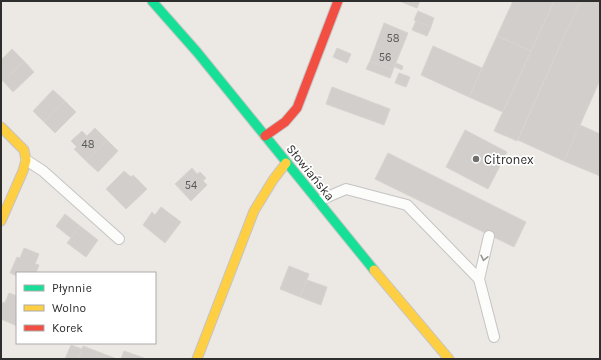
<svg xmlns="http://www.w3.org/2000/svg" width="601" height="360" font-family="Karla,sans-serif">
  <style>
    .building { fill: #d1cecb; stroke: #d7d4d0 }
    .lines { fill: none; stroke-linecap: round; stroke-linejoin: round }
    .lane-casing { stroke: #c5c4c5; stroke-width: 12 }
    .fast-casing { stroke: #c5c4c5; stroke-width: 11 }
    .slow-casing { stroke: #c5c4c5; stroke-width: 11 }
    .jam-casing { stroke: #c5c4c5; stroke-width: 11 }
    .lane { stroke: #fcfcfb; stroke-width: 10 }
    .fast { stroke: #16e098; stroke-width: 9 }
    .slow { stroke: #ffcf43; stroke-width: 9 }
    .jam { stroke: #f24e42; stroke-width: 9 }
    .oneway { stroke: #959594 }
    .poi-dot { fill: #706f6e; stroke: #fff; stroke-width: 1.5 }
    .labels { text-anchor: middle; stroke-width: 3.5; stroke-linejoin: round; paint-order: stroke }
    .number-label { font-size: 11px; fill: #585857 }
    .poi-label { font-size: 13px; fill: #2e2e2e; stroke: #fff; text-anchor: start }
    .street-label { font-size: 13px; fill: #2e2e2e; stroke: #fff }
  </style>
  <rect width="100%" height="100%" fill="#ece8e4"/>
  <path class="building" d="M399,1H420L417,8Z
    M513,1H554L531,51L497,36Z
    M554,1H580L517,141L494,131Z
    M580,1H600V80L564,161L518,140Z
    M418,11L434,18L431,27L414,20Z
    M416,21L431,27L427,36L412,30Z
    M384,23L408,33L393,70L370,61Z
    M497,36L531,51L503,112L469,97Z
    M433,46L482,68L469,97L421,75Z
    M337,48L351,54L347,63L333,57Z
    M12,49L24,61L3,81L1,80V60Z
    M24,61L34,72L13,92L3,81Z
    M370,61L393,70L390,78L366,69Z
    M396,63L403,66L402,70L395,67Z
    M399,73L410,77L406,87L395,83Z
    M332,87L390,109L384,125L326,104Z
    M53,90L65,101L44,122L33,111Z
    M65,101L76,112L55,133L44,122Z
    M580,125L600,134V176L564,161Z
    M95,128L107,140L86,161L74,149L77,147L71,141L82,131L87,136Z
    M465,130L507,152L488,189L446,167Z
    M107,140L118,151L98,172L86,161Z
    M388,153L526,222L514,247L375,179Z
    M192,168L197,174L200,172L206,178L203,181L207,185L191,201L175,184Z
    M124,171L131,177L133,175L147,189L126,209L106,189Z
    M161,207L181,222L165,243L143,225L152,212L155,215Z
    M65,214L80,226L71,238L56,226Z
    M80,226L98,240L86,257L67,243Z
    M24,248L39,254L35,264L39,265L36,273H17V276L10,273L17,257L20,258Z
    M289,266L309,274L300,297L280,289Z
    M307,280L327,287L321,305L300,297Z
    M9,293L17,296V326L1,319V307L3,302L5,303Z
    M71,345L82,349L78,359H65Z
    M83,346L117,359H78Z
    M124,351L144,358L143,359H121Z"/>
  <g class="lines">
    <defs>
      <path id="lane" d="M26,160L43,171L119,239
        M318,201L346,189L407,205L479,279L494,337
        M479,279L489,236"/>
      <path id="fast" d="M152,1L197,52L374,270"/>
      <path id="slow" d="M1,127L24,150L26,160L23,171L1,221
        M374,270L449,359
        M197,359L254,211L273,180L286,163"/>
      <path id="jam" d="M265,136L285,122L297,108L338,1"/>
    </defs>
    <use href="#lane" class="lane-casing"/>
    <use href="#fast" class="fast-casing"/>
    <use href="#slow" class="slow-casing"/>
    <use href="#jam" class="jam-casing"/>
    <use href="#lane" class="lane"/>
    <use href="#fast" class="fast"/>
    <use href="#slow" class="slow"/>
    <use href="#jam" class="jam"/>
  </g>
  <defs><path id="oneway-chevron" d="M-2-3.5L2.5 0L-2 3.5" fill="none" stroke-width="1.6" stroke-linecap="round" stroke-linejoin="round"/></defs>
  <use class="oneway" href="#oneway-chevron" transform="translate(484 258) rotate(103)"/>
  <circle class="poi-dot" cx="476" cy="159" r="4"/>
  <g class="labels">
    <g class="number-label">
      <text x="393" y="42">58</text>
      <text x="385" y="61">56</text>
      <text x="88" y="148">48</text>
      <text x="191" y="189">54</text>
    </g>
    <g class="poi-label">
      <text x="484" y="164">Citronex</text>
    </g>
    <g class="street-label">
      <text transform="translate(311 172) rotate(51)" y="5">Słowiańska</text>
    </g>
  </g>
  <rect width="601" height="360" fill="none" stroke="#2e2e2e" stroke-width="4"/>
  <rect x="16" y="272" width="140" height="72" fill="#ffffff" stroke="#ababab"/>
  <rect x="24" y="285" width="20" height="6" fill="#16e098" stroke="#ababab"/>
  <text x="52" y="292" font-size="12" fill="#2e2e2e">Płynnie</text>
  <rect x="24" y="305" width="20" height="6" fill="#ffcf43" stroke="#ababab"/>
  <text x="52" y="312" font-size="12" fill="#2e2e2e">Wolno</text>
  <rect x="24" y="325" width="20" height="6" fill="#f24e42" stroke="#ababab"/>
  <text x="52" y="332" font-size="12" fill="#2e2e2e">Korek</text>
</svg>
